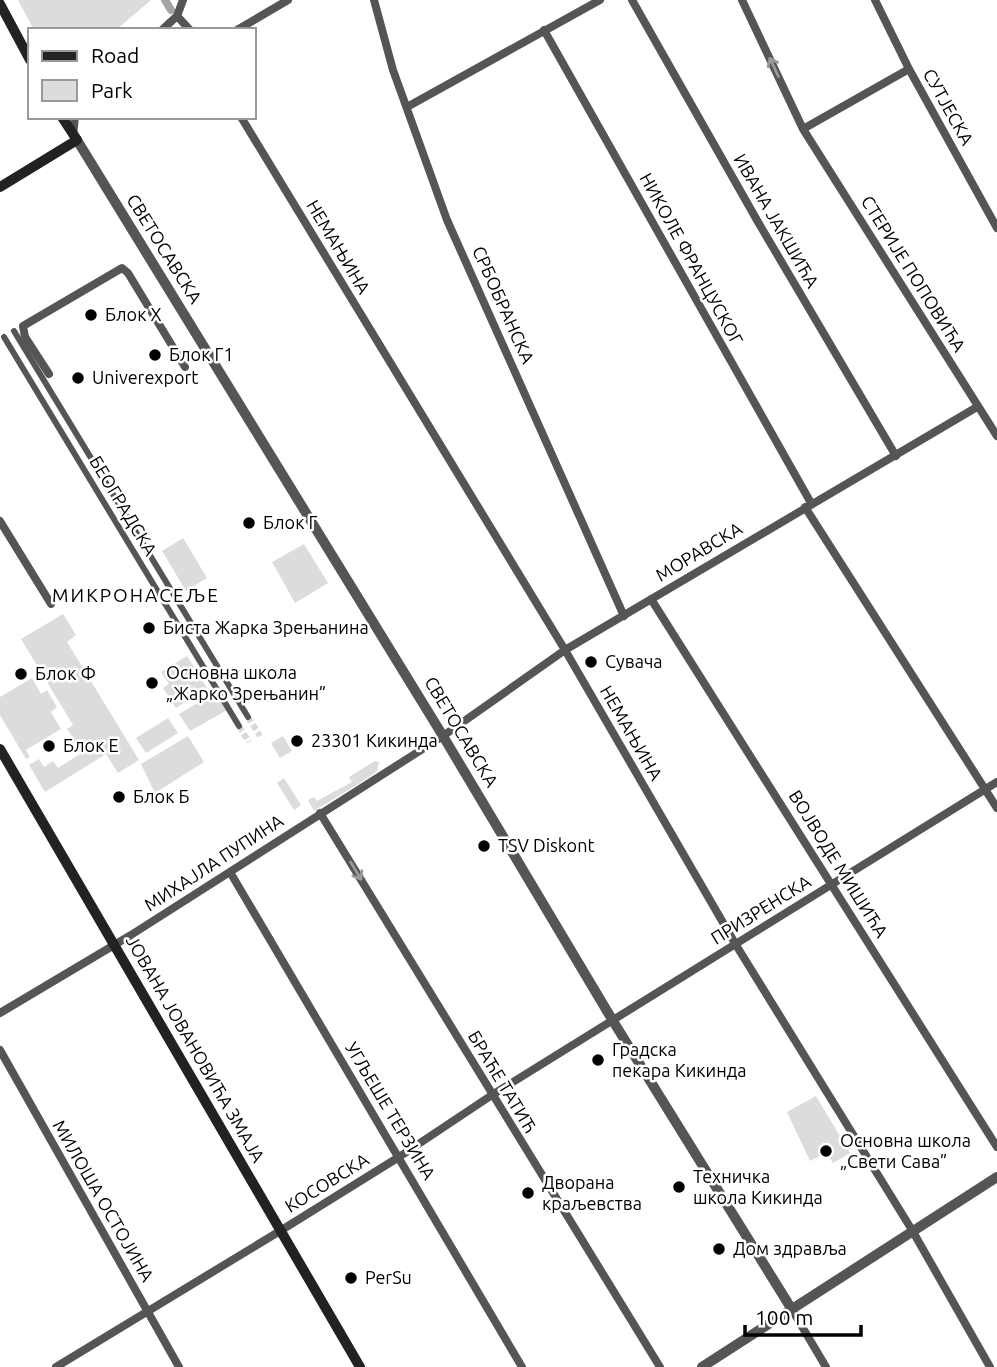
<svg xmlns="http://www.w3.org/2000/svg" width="997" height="1367" font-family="Ubuntu,sans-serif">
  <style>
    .green { fill: #dcdcdc }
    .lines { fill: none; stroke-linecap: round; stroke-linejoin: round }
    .canal { stroke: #a3a3a3; stroke-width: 8 }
    .pedestrian-tunnel { stroke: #d9d9d9; stroke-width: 6; stroke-dasharray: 6 3; stroke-linecap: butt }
    .pedestrian { stroke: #555; stroke-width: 6 }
    .minor { stroke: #555; stroke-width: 8 }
    .tertiary { stroke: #555; stroke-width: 10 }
    .secondary { stroke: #222; stroke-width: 10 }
    .oneway { stroke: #999 }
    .poi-dot { fill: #000; stroke: #fff; stroke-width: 2.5 }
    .labels { text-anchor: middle; stroke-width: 5; stroke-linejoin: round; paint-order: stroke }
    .street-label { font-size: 18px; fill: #000; stroke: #fff }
    .poi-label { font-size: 18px; fill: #000; stroke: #fff; text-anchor: start }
    .neighbourhood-label { font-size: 19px; letter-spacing: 2px; fill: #000; stroke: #fff }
  </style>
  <rect width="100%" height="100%" fill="#fff"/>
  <path class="green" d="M18,0H151L116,30H34Z
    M183,538L207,578L186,591L162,551Z
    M304,544L328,583L295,603L272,562Z
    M63,614L76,635L67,642L139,760L118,773L106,754L45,792L29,765L39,759L44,767L53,761L58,768L80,754L71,741L74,739L67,729L73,725L21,639Z
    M187,656L207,688L176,708L163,688L169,684L161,672Z
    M32,678L41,694L47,690L57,707L51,712L61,729L26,750L30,757L26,759L0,715V697Z
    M218,691L229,709L190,731L179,714Z
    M168,718L178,733L146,753L136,738Z
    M188,736L204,762L155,793L141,764Z
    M283,736L292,751L280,758L271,743Z
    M375,761L379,762L377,771L368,778L314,811L308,800L314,797L317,801L352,782L349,777Z
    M284,778L301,805L294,810L277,783Z
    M816,1096L850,1153L833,1163L826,1153L810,1161L787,1112Z"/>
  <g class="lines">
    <path class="canal" d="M165,0L171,10"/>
    <path class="pedestrian-tunnel" d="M248,717L260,736
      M239,726L249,742"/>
    <path class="pedestrian" d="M14,331L248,717
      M4,337L239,726"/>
    <path class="minor" d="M374,0L393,70L447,220L624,616
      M632,0L758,222L896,456
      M742,0L803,129L997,436
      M875,0L909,69L997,228
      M177,16L190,30
      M162,30L177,16L183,0
      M237,30L288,0
      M544,30L811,503
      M407,107L600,0
      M241,117L565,650L736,945L912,1230L990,1367
      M803,129L909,69
      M73,135L75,117
      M49,374L25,337L23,326L122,268L128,273L185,367
      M805,507L997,808
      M0,521L51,604
      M651,599L997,1147
      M320,813L660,1367
      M230,872L522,1367
      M0,1013L131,935L443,736L565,650L977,407
      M0,1050L179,1367
      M791,1308L826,1367
      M56,1367L280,1231L399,1157L492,1095L997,782"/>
    <path class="tertiary" d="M77,140L443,736L613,1021L791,1308
      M702,1367L997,1177"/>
    <path class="secondary" d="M0,4L30,60
      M0,187L77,140L62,117
      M0,749L360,1367"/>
  </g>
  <defs><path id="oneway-shaft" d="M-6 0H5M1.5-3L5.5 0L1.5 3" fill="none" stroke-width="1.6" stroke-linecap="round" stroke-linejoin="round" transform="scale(1.75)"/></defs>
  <g class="oneway">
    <use href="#oneway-shaft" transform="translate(774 67) rotate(-115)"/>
    <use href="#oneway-shaft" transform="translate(356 871) rotate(59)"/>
  </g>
  <g class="poi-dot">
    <circle cx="91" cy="315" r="7"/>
    <circle cx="155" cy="355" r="7"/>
    <circle cx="78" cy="378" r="7"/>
    <circle cx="249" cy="523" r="7"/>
    <circle cx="149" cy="628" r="7"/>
    <circle cx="591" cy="662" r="7"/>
    <circle cx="21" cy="674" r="7"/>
    <circle cx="152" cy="683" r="7"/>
    <circle cx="297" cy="741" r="7"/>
    <circle cx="49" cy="746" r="7"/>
    <circle cx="119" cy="797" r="7"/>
    <circle cx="484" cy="846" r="7"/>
    <circle cx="598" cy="1060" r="7"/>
    <circle cx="826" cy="1151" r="7"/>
    <circle cx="679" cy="1187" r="7"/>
    <circle cx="528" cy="1193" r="7"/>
    <circle cx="719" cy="1249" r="7"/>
    <circle cx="351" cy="1278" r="7"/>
  </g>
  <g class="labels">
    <g class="street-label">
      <text transform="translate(948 107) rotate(61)" y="6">СУТЈЕСКА</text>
      <text transform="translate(776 221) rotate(60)" y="6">ИВАНА ЈАКШИЋА</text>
      <text transform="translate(338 247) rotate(59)" y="6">НЕМАЊИНА</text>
      <text transform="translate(164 249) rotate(58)" y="6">СВЕТОСАВСКА</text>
      <text transform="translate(691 259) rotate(61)" y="6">НИКОЛЕ ФРАНЦУСКОГ</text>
      <text transform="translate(913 274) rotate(58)" y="6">СТЕРИЈЕ ПОПОВИЋА</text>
      <text transform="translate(503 305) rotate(66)" y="6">СРБОБРАНСКА</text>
      <text transform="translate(123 506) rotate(59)" y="6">БЕОГРАДСКА</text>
      <text transform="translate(699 552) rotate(-31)" y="6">МОРАВСКА</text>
      <text transform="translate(461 732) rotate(59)" y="6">СВЕТОСАВСКА</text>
      <text transform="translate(631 733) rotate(60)" y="6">НЕМАЊИНА</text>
      <text transform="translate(214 863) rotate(-33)" y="6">МИХАЈЛА ПУПИНА</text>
      <text transform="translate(838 864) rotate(58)" y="6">ВОЈВОДЕ МИШИЋА</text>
      <text transform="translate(761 910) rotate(-32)" y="6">ПРИЗРЕНСКА</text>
      <text transform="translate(195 1049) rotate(60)" y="6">ЈОВАНА ЈОВАНОВИЋА ЗМАЈА</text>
      <text transform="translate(502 1082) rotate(59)" y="6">БРАЋЕ ТАТИЋ</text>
      <text transform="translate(390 1111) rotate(59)" y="6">УГЉЕШЕ ТЕРЗИНА</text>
      <text transform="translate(327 1183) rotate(-32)" y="6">КОСОВСКА</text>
      <text transform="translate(103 1201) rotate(60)" y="6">МИЛОША ОСТОЈИНА</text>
    </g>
    <g class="poi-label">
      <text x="105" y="321">Блок Х</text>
      <text x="169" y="361">Блок Г1</text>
      <text x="92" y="384">Univerexport</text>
      <text x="263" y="529">Блок Г</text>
      <text x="163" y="634">Биста Жарка Зрењанина</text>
      <text x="605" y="668">Сувача</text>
      <text x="166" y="679">Основна школа<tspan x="166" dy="21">„Жарко Зрењанин”</tspan></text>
      <text x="35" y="680">Блок Ф</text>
      <text x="311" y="747">23301 Кикинда</text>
      <text x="63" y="752">Блок Е</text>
      <text x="133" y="803">Блок Б</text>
      <text x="498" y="852">TSV Diskont</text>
      <text x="612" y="1056">Градска<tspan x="612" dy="21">пекара Кикинда</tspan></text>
      <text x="840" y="1147">Основна школа<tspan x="840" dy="21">„Свети Сава”</tspan></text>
      <text x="693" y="1183">Техничка<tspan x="693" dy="21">школа Кикинда</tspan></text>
      <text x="542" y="1189">Дворана<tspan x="542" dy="21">краљевства</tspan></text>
      <text x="733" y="1255">Дом здравља</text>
      <text x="365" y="1284">PerSu</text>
    </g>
    <g class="neighbourhood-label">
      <text x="136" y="602">МИКРОНАСЕЉЕ</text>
    </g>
  </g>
  <rect x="28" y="28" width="228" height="91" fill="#ffffff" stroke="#999999" stroke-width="2"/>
  <rect x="42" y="51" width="35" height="10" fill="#222222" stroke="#999999" stroke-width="2"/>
  <text x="91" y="63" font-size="21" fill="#000000">Road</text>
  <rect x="42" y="80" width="35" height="21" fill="#dcdcdc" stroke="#999999" stroke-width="2"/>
  <text x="91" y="98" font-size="21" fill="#000000">Park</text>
  <path d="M745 1325v10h116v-10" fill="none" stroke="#000000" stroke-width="3.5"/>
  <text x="755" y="1325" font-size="21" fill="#000000" stroke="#ffffff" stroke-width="5" paint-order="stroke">100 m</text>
</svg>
